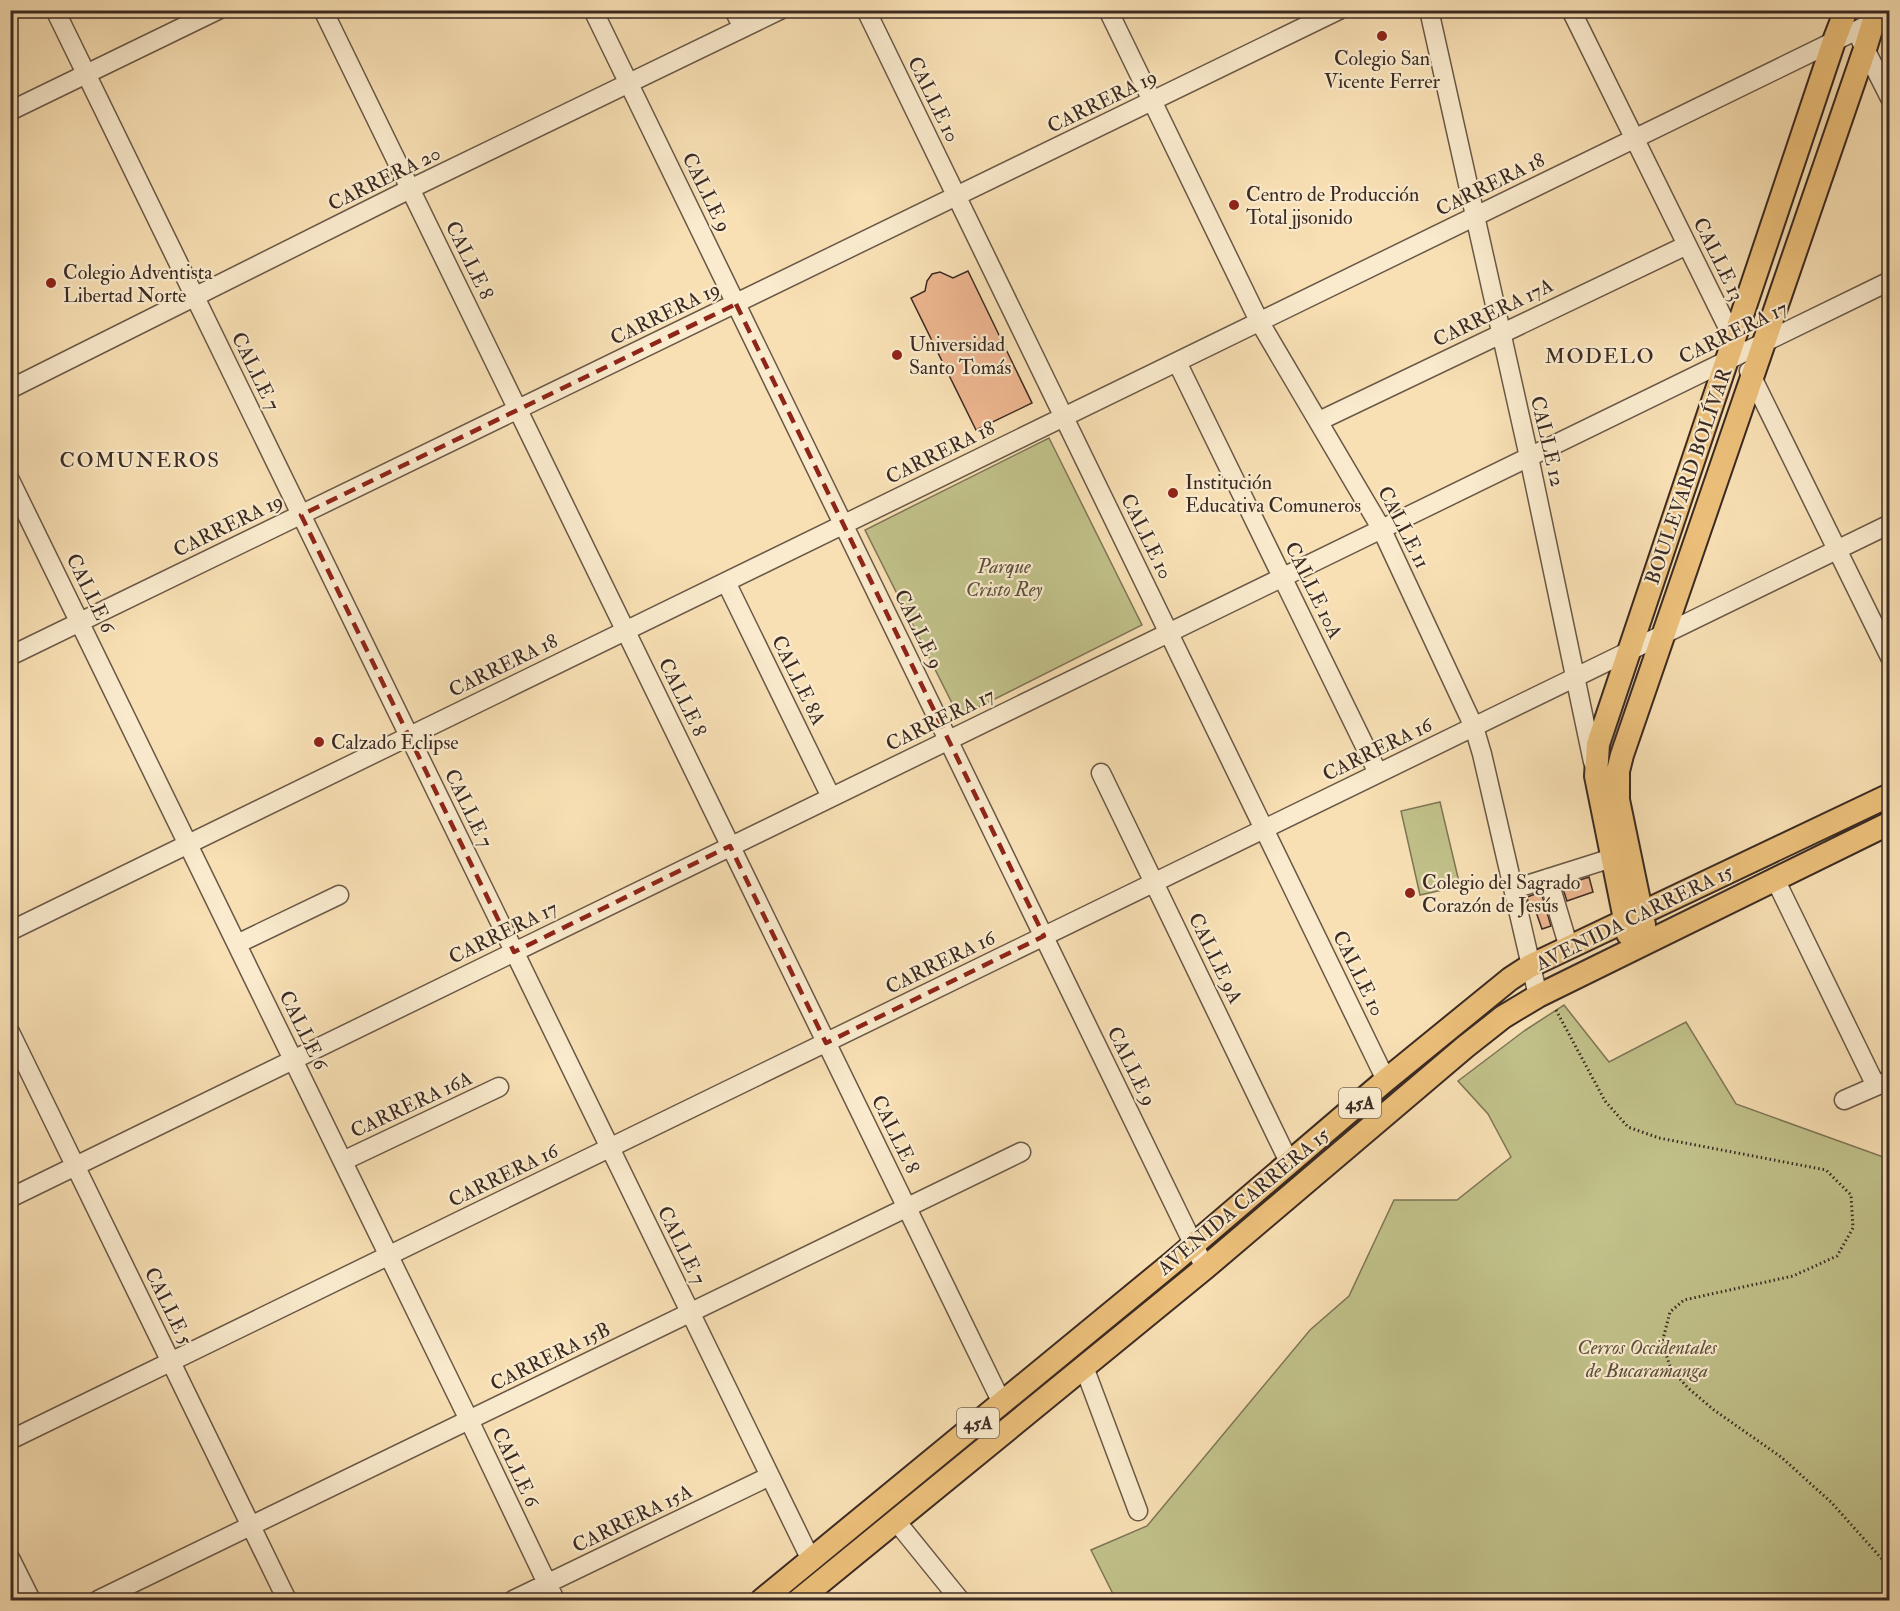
<svg xmlns="http://www.w3.org/2000/svg" width="1900" height="1611" font-family="'IM FELL Double Pica',serif">
  <style>
    .green { fill: #c1c18a; stroke: #7e7656; stroke-width: 1.5 }
    .building { fill: #eeb690; stroke: #3b2a23; stroke-width: 1.5 }
    .lines { fill: none; stroke-linecap: round; stroke-linejoin: round }
    .minor-casing { stroke: #6a5847; stroke-width: 21 }
    .major-casing { stroke: #3b2a23; stroke-width: 26 }
    .path { stroke: #3b2a23; stroke-width: 3; stroke-dasharray: 1.5 3; stroke-linecap: butt }
    .minor { stroke: #faebce; stroke-width: 18 }
    .major { stroke: #ecc07a; stroke-width: 22 }
    .marked { fill: none; stroke: #8f2418; stroke-width: 4.5; stroke-dasharray: 12 8; stroke-linejoin: round }
    .poi-dot { fill: #8f2418; stroke: #faebce; stroke-width: 2 }
    .labels { text-anchor: middle; stroke-width: 4.5; stroke-linejoin: round; paint-order: stroke }
    .shield { fill: #faebce; stroke: #746456; stroke-width: 1.5 }
    .shield-label { font-size: 18px; font-weight: bold; fill: #3b2a23 }
    .poi-label { font-size: 20px; fill: #3b2a23; stroke: #faebce; text-anchor: start }
    .street-label { font-size: 20px; fill: #3b2a23; stroke: #faebce }
    .park-label { font-size: 20px; font-style: italic; fill: #5c503d; stroke: #faebce }
    .neighbourhood-label { font-size: 21px; letter-spacing: 1.5px; fill: #3b2a23; stroke: #faebce }
  </style>
  <rect width="100%" height="100%" fill="#f8e0b4"/>
  <filter id="stains"><feTurbulence type="fractalNoise" baseFrequency=".00333" numOctaves="4"/><feColorMatrix values="0 0 0 0 .2 0 0 0 0 .09 0 0 0 0 .02 0 0 0 .5 -.17"/></filter>
  <radialGradient id="worn" r=".72"><stop offset=".6" stop-color="#630" stop-opacity="0"/><stop offset="1" stop-color="#630" stop-opacity=".3"/></radialGradient>
  <path class="green" d="M1049,438L1142,625L959,717L865,530Z
    M1440,802L1460,886L1420,895L1401,811Z
    M1564,1005L1609,1062L1686,1022L1736,1104L1889,1159V1600H1116L1091,1550L1147,1526L1310,1330L1349,1296L1394,1200H1457L1511,1157L1488,1114L1458,1081L1524,1031Z"/>
  <path class="building" d="M968,271L1032,403L976,430L911,298L925,291L927,281L932,274L940,272L953,278Z
    M1589,877L1593,892L1567,901L1562,886Z
    M1541,892L1551,926L1542,929L1535,909L1530,911L1527,897Z"/>
  <g class="lines">
    <defs>
      <path id="minor" d="M55,10L811,1560
        M323,10L1002,1403
        M593,10L1205,1268
        M734,10L743,28
        M866,10L1386,1080
        M1108,10L1259,321L1381,528L1474,727L1482,754L1538,996
        M1429,10L1529,457L1593,762
        M1571,10L1737,346
        M1861,41L1890,98
        M10,111L218,10
        M1177,362L1378,773
        M1749,371L1890,657
        M10,389L410,189L780,10
        M1319,421L1687,245
        M10,480L469,1420L555,1600
        M726,582L831,797
        M10,656L1339,10
        M1101,773L1289,1162
        M1548,878L1569,948
        M1775,879L1876,1086
        M1514,889L1612,858
        M10,931L1890,14
        M237,944L339,895
        M10,1032L287,1600
        M1844,1100L1890,1080
        M343,1161L499,1087
        M10,1198L1890,281
        M1084,1367L1138,1511
        M10,1440L1890,524
        M896,1521L960,1600
        M10,1558L31,1600
        M98,1600L1021,1152
        M513,1600L770,1476"/>
      <path id="major" d="M1644,925L1618,800V771L1622,755L1865,49L1877,10
        M1628,934L1596,776L1598,744L1834,41L1846,10
        M762,1600L1172,1263L1386,1080L1510,979L1530,966L1890,795
        M799,1600L1205,1268L1465,1047L1503,1017L1538,996L1890,823"/>
    </defs>
    <use href="#minor" class="minor-casing"/>
    <use href="#major" class="major-casing"/>
    <path class="path" d="M234,16L244,10
      M1556,1010L1605,1101L1628,1127L1659,1138L1826,1170L1851,1195L1853,1228L1837,1256L1793,1276L1684,1300L1670,1312L1662,1343L1671,1369L1688,1388L1714,1410L1781,1457L1831,1502L1890,1568"/>
    <use href="#minor" class="minor"/>
    <use href="#major" class="major"/>
  </g>
  <path class="marked" d="M736,304L1044,936L826,1043L730,846L514,952L301,515Z"/>
  <g class="poi-dot">
    <circle cx="1382" cy="36" r="6"/>
    <circle cx="1234" cy="205" r="6"/>
    <circle cx="51" cy="283" r="6"/>
    <circle cx="897" cy="355" r="6"/>
    <circle cx="1173" cy="493" r="6"/>
    <circle cx="319" cy="742" r="6"/>
    <circle cx="1410" cy="893" r="6"/>
  </g>
  <g class="labels">
    <g class="shield">
      <rect x="1339" y="1088" width="42" height="30" rx="4.5"/>
      <rect x="957" y="1408" width="42" height="30" rx="4.5"/>
    </g>
    <g class="shield-label">
      <text x="1360" y="1109">45A</text>
      <text x="978" y="1429">45A</text>
    </g>
    <g class="poi-label">
      <text x="1382" y="65" text-anchor="middle">Colegio San<tspan x="1382" dy="23">Vicente Ferrer</tspan></text>
      <text x="1246" y="201">Centro de Producción<tspan x="1246" dy="23">Total jjsonido</tspan></text>
      <text x="63" y="279">Colegio Adventista<tspan x="63" dy="23">Libertad Norte</tspan></text>
      <text x="909" y="351">Universidad<tspan x="909" dy="23">Santo Tomás</tspan></text>
      <text x="1185" y="489">Institución<tspan x="1185" dy="23">Educativa Comuneros</tspan></text>
      <text x="331" y="749">Calzado Eclipse</text>
      <text x="1422" y="889">Colegio del Sagrado<tspan x="1422" dy="23">Corazón de Jesús</tspan></text>
    </g>
    <g class="street-label">
      <text transform="translate(934 99) rotate(64)" y="7">CALLE 10</text>
      <text transform="translate(1102 101) rotate(-26)" y="7">CARRERA 19</text>
      <text transform="translate(384 178) rotate(-26)" y="7">CARRERA 20</text>
      <text transform="translate(1490 184) rotate(-26)" y="7">CARRERA 18</text>
      <text transform="translate(707 192) rotate(64)" y="7">CALLE 9</text>
      <text transform="translate(1719 259) rotate(64)" y="7">CALLE 13</text>
      <text transform="translate(470 260) rotate(64)" y="7">CALLE 8</text>
      <text transform="translate(1493 312) rotate(-26)" y="7">CARRERA 17A</text>
      <text transform="translate(665 313) rotate(-26)" y="7">CARRERA 19</text>
      <text transform="translate(1733 332) rotate(-26)" y="7">CARRERA 17</text>
      <text transform="translate(256 371) rotate(64)" y="7">CALLE 7</text>
      <text transform="translate(1548 441) rotate(77)" y="7">CALLE 12</text>
      <text transform="translate(940 452) rotate(-26)" y="7">CARRERA 18</text>
      <text transform="translate(1688 476) rotate(-71)" y="7">BOULEVARD BOLÍVAR</text>
      <text transform="translate(228 525) rotate(-26)" y="7">CARRERA 19</text>
      <text transform="translate(1404 527) rotate(63)" y="7">CALLE 11</text>
      <text transform="translate(1147 536) rotate(64)" y="7">CALLE 10</text>
      <text transform="translate(1314 590) rotate(64)" y="7">CALLE 10A</text>
      <text transform="translate(91 593) rotate(64)" y="7">CALLE 6</text>
      <text transform="translate(919 629) rotate(64)" y="7">CALLE 9</text>
      <text transform="translate(503 665) rotate(-26)" y="7">CARRERA 18</text>
      <text transform="translate(799 680) rotate(64)" y="7">CALLE 8A</text>
      <text transform="translate(683 697) rotate(64)" y="7">CALLE 8</text>
      <text transform="translate(940 719) rotate(-26)" y="7">CARRERA 17</text>
      <text transform="translate(1377 749) rotate(-26)" y="7">CARRERA 16</text>
      <text transform="translate(469 808) rotate(64)" y="7">CALLE 7</text>
      <text transform="translate(1634 917) rotate(-26)" y="7">AVENIDA CARRERA 15</text>
      <text transform="translate(503 932) rotate(-26)" y="7">CARRERA 17</text>
      <text transform="translate(1216 958) rotate(64)" y="7">CALLE 9A</text>
      <text transform="translate(940 962) rotate(-26)" y="7">CARRERA 16</text>
      <text transform="translate(1359 973) rotate(64)" y="7">CALLE 10</text>
      <text transform="translate(304 1030) rotate(64)" y="7">CALLE 6</text>
      <text transform="translate(1132 1066) rotate(64)" y="7">CALLE 9</text>
      <text transform="translate(411 1104) rotate(-25)" y="7">CARRERA 16A</text>
      <text transform="translate(896 1134) rotate(64)" y="7">CALLE 8</text>
      <text transform="translate(503 1175) rotate(-26)" y="7">CARRERA 16</text>
      <text transform="translate(1243 1201) rotate(-40)" y="7">AVENIDA CARRERA 15</text>
      <text transform="translate(682 1245) rotate(64)" y="7">CALLE 7</text>
      <text transform="translate(169 1306) rotate(64)" y="7">CALLE 5</text>
      <text transform="translate(550 1356) rotate(-26)" y="7">CARRERA 15B</text>
      <text transform="translate(516 1467) rotate(65)" y="7">CALLE 6</text>
      <text transform="translate(632 1518) rotate(-26)" y="7">CARRERA 15A</text>
    </g>
    <g class="park-label">
      <text x="1004" y="573">Parque<tspan x="1004" dy="23">Cristo Rey</tspan></text>
      <text x="1647" y="1354">Cerros Occidentales<tspan x="1647" dy="23">de Bucaramanga</tspan></text>
    </g>
    <g class="neighbourhood-label">
      <text x="1600" y="363">MODELO</text>
      <text x="140" y="467">COMUNEROS</text>
    </g>
  </g>
  <rect width="1900" height="1611" fill="none" stroke="#f8e0b4" stroke-width="36"/>
  <rect x="12" y="12" width="1876" height="1587" fill="none" stroke="#3b2a23" stroke-width="3"/>
  <rect x="18" y="18" width="1864" height="1575" fill="none" stroke="#3b2a23" stroke-width="1.5"/>
  <rect width="100%" height="100%" filter="url(#stains)"/>
  <rect width="100%" height="100%" fill="url(#worn)"/>
</svg>
